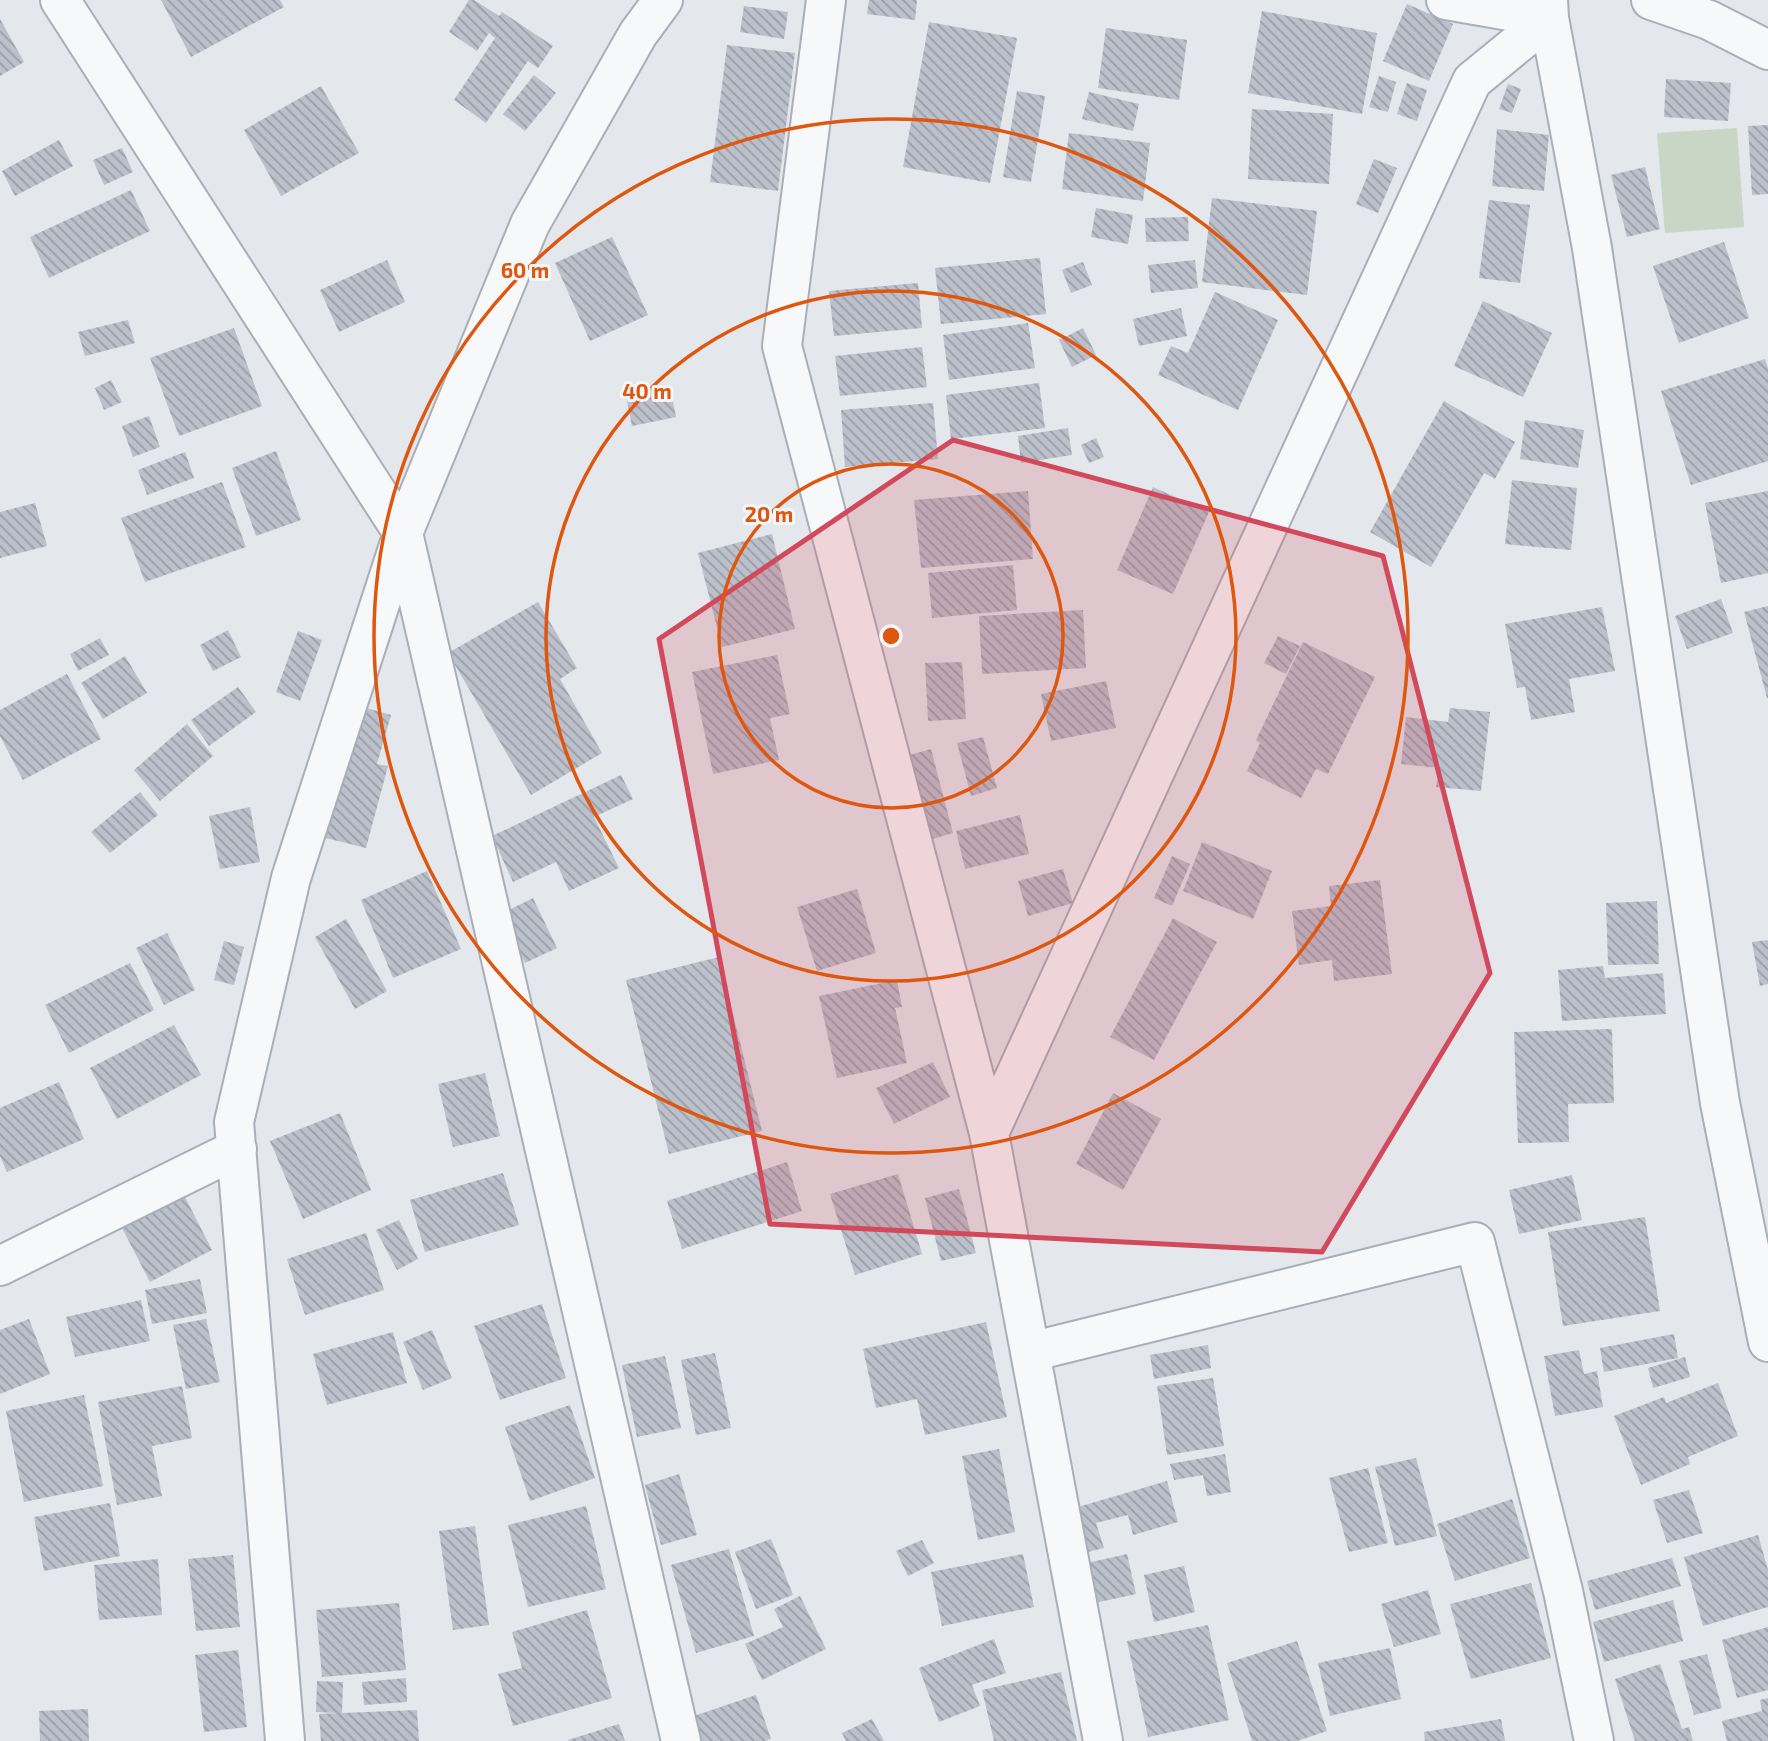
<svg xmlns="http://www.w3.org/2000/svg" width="1768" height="1741" font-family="'Exo 2',sans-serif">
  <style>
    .garden { fill: #c9d6c5 }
    .building { fill: url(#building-back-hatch) }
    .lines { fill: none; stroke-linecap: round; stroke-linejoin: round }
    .minor-casing { stroke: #a9aeb7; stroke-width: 42 }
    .minor { stroke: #f7f8fa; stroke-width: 38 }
    .marked { fill: #d1495b; fill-opacity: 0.2; stroke: #d1495b; stroke-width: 5; stroke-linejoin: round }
    .ring { fill: none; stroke: #df570f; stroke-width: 3.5 }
    .centre { fill: #df570f; stroke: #f4f6f9; stroke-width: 3.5 }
    .ring-label { font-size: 21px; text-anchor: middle; font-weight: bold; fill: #df570f; stroke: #f4f6f9; stroke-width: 6; stroke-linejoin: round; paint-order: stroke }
  </style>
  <defs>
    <pattern id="building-back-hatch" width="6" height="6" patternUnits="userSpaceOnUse" patternTransform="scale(1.75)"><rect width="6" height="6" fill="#bbc0ca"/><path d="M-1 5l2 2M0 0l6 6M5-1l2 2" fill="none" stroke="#989da6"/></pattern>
  </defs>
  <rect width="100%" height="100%" fill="#e4e7ec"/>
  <path class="garden" d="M1737,128L1744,227L1665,233L1657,133Z"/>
  <path class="building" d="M161,0H280L284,7L191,57Z
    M469,0H474L499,16L502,12L553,46L538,68L528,61L486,123L454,100L495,38L489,33L477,51L449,32Z
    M869,0H917L915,20L867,14Z
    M1407,4L1453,24L1429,81L1383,61Z
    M744,6L788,12L784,39L740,32Z
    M1262,11L1377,33L1362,114L1248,93Z
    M0,19L24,62L0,76Z
    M929,22L1017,38L990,183L903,167Z
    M1106,28L1187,40L1179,100L1098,88Z
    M727,45L795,53L778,191L710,182Z
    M534,75L556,93L525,131L503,114Z
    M1379,76L1396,82L1388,112L1369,107Z
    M1666,79L1731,83L1728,121L1664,117Z
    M1407,83L1427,90L1417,121L1397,114Z
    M1508,84L1521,89L1512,113L1499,109Z
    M321,86L359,153L281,196L244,130Z
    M1017,91L1045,96L1031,182L1003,177Z
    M1089,92L1139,104L1133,131L1082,119Z
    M1252,109L1333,114L1329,184L1248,179Z
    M1768,125V194L1752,195L1748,126Z
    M1497,129L1549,135L1544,191L1492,186Z
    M1069,133L1150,143L1143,201L1062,189Z
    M59,140L73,166L15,196L2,171Z
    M122,148L133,172L104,185L93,160Z
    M1374,159L1397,168L1378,213L1356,204Z
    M1645,167L1660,229L1627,237L1611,175Z
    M131,190L150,231L49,278L30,237Z
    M1212,198L1317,211L1307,295L1202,282Z
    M1489,200L1530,205L1520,283L1479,278Z
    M1096,208L1133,215L1128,244L1091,237Z
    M1188,217L1189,241L1146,242L1145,218Z
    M612,237L648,315L590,341L555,263Z
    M1724,242L1749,318L1679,343L1653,266Z
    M1040,258L1046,314L941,324L935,268Z
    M387,260L405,302L339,332L320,290Z
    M1195,260L1198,288L1151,293L1148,265Z
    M1083,262L1092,285L1071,293L1062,270Z
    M918,283L922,328L834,336L829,291Z
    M1215,292L1278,320L1238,410L1158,375L1171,346L1188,353Z
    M1483,301L1552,333L1523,397L1454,366Z
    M1181,308L1187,336L1139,346L1133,319Z
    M128,320L135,343L85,356L78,332Z
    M1028,323L1035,368L949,380L943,335Z
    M234,328L262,406L179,436L150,358Z
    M1083,328L1096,355L1072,367L1059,340Z
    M922,347L927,387L840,396L835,356Z
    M1765,359L1768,368V461L1691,485L1661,391Z
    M111,380L122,402L104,410L95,388Z
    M1039,383L1045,428L951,439L946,395Z
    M670,387L676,417L632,426L626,396Z
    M1444,401L1515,442L1495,479L1484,473L1431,567L1370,532Z
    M933,403L938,459L845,467L841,410Z
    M149,416L160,447L133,457L122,426Z
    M1525,420L1584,430L1578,468L1520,459Z
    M1068,428L1072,455L1021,463L1018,436Z
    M1096,438L1104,457L1089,463L1081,445Z
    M276,451L301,520L256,536L232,468Z
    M185,452L194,478L147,495L138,470Z
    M1512,480L1577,488L1571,550L1505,544Z
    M222,482L246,547L145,582L121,518Z
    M1153,487L1209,512L1173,594L1117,570Z
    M1028,491L1033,559L921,568L914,500Z
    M1768,491V573L1721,583L1705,503Z
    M35,503L47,546L0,558V512Z
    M772,534L795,629L722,647L698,553Z
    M1013,565L1017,610L932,618L928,573Z
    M1721,599L1733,633L1687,649L1675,616Z
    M538,602L577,668L560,679L602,753L531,795L448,653Z
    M1768,606V698H1767L1744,612Z
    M1602,607L1615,671L1569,679L1575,712L1531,720L1525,687L1517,688L1505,624Z
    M1083,610L1086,668L982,674L979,616Z
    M228,630L241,657L213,671L200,645Z
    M298,631L322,640L300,701L276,692Z
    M1278,636L1300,646L1286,674L1264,663Z
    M100,638L109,655L78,671L70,654Z
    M1303,642L1375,677L1328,774L1316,769L1301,798L1247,771L1260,743L1256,740Z
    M777,655L790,714L770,718L779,760L713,774L692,672Z
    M125,656L147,693L103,719L81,683Z
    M962,662L966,719L928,721L925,663Z
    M67,674L101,739L23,780L0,736V710Z
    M1106,681L1116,728L1051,741L1041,694Z
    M238,687L256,712L209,746L191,720Z
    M359,706L391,715L377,764L388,766L366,848L322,837Z
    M1450,708L1490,712L1481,791L1436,787L1439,768L1401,764L1406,717L1448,722Z
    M187,724L213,756L160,801L134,770Z
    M983,737L997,788L971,796L957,743Z
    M931,749L953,833L929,840L906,756Z
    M621,775L633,799L594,817L619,868L569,891L556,862L513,882L492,836Z
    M140,792L158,815L110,853L91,832Z
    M250,807L260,862L220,869L209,816Z
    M1020,815L1029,854L965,869L956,831Z
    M1202,842L1272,871L1253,919L1183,891Z
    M1172,856L1190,864L1172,906L1154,898Z
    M1063,869L1073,903L1028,916L1018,881Z
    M427,871L461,949L393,978L361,900Z
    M1380,880L1392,974L1334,981L1332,960L1299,965L1292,911L1331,906L1329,886Z
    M857,889L876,953L817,971L797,907Z
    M533,898L557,948L525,963L501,914Z
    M1657,901L1659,964L1608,965L1606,903Z
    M1173,918L1217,942L1154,1060L1110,1037Z
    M346,919L387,991L355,1009L315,937Z
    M167,933L195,990L164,1005L136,948Z
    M1768,940V984L1760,986L1752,942Z
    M224,941L244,947L234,985L214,980Z
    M719,957L762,1131L669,1154L626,980Z
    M130,963L154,1010L69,1053L45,1005Z
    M1603,966L1605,978L1663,973L1666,1014L1562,1021L1558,970Z
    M897,980L902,1007L895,1008L907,1063L837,1078L819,996Z
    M174,1025L201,1075L117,1119L90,1068Z
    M1612,1029L1614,1103L1568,1104L1569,1142L1518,1143L1514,1032Z
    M933,1062L950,1097L894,1124L876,1088Z
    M485,1073L500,1136L453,1147L438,1084Z
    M59,1082L84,1139L7,1172L0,1156V1108Z
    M1113,1093L1161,1119L1123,1190L1076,1164Z
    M340,1113L371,1190L303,1219L270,1141Z
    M787,1162L802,1211L682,1249L667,1201Z
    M503,1173L519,1225L425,1252L410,1200Z
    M898,1174L922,1254L855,1275L830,1194Z
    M1572,1175L1582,1220L1519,1234L1509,1190Z
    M959,1189L976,1253L941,1261L925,1198Z
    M185,1197L212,1250L150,1282L122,1228Z
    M1645,1217L1660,1311L1563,1326L1548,1232Z
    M399,1220L418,1259L397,1270L376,1230Z
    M366,1233L384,1290L305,1315L287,1259Z
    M200,1279L207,1313L152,1324L145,1290Z
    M141,1300L150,1341L75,1357L66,1317Z
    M542,1304L566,1378L500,1400L474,1326Z
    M29,1319L50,1374L0,1394V1330Z
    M206,1319L220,1382L186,1389L173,1325Z
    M986,1322L1007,1417L925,1435L917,1399L876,1408L863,1349Z
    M432,1330L452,1378L423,1390L403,1342Z
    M393,1332L407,1383L327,1405L313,1354Z
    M1674,1334L1678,1358L1604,1372L1600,1348Z
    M1208,1345L1211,1368L1154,1379L1150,1355Z
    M1579,1350L1584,1374L1597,1371L1603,1407L1555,1416L1544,1356Z
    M715,1353L731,1428L696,1435L681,1360Z
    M665,1356L681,1428L637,1437L622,1365Z
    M1685,1357L1690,1377L1653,1388L1648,1368Z
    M1213,1378L1224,1446L1167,1455L1157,1386Z
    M1718,1383L1738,1436L1688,1457L1690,1464L1641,1485L1614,1416L1664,1397L1666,1403Z
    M182,1386L192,1438L152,1446L162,1496L117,1505L98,1402Z
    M84,1395L103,1486L24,1502L6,1411Z
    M570,1405L595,1478L530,1501L505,1427Z
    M999,1449L1015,1532L978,1540L962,1456Z
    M1225,1454L1231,1492L1207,1496L1203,1475L1174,1480L1170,1464Z
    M1416,1458L1437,1536L1395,1546L1375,1467Z
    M1368,1468L1388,1543L1349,1552L1329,1478Z
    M679,1474L697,1535L661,1545L645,1485Z
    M1167,1481L1178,1522L1133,1535L1128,1515L1096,1523L1104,1548L1084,1553L1071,1509Z
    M1689,1490L1703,1533L1667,1543L1653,1500Z
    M1512,1499L1530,1558L1455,1581L1437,1524Z
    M110,1503L120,1556L44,1571L34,1517Z
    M586,1506L606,1589L528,1607L508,1525Z
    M475,1526L489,1625L453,1630L439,1531Z
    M1758,1535L1768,1570V1607L1703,1626L1684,1557Z
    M771,1539L793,1595L756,1609L735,1552Z
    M922,1540L934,1563L908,1576L896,1551Z
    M729,1549L754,1636L696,1653L671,1565Z
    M1023,1554L1034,1607L942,1626L931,1572Z
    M1127,1554L1136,1594L1095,1603L1087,1563Z
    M233,1555L240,1627L196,1631L188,1559Z
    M1672,1558L1681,1586L1595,1610L1587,1581Z
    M158,1559L162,1615L99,1620L94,1565Z
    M1184,1566L1195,1612L1154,1622L1144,1575Z
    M1531,1583L1551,1658L1471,1679L1450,1604Z
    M1428,1590L1441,1634L1394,1647L1381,1604Z
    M800,1596L826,1649L762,1680L745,1644L783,1627L774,1609Z
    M1673,1600L1683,1641L1604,1662L1593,1622Z
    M399,1603L406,1670L322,1677L316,1610Z
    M587,1610L612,1698L513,1726L498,1674L522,1668L512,1632Z
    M1208,1625L1229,1720L1148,1737L1127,1641Z
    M1768,1627V1690L1737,1698L1722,1640Z
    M994,1639L1006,1673L972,1685L980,1706L939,1722L919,1668Z
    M1297,1641L1327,1731L1297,1741H1252L1227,1663Z
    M1390,1648L1401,1699L1330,1716L1318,1663Z
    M238,1650L247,1727L204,1732L195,1655Z
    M1707,1654L1722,1708L1694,1715L1679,1661Z
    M1660,1664L1682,1729L1689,1727L1693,1741H1635L1615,1679Z
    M1061,1672L1077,1741H994L982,1690Z
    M406,1678L407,1702L364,1705L362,1682Z
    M317,1681L343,1682L342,1713L417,1710L419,1741H321L319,1714L339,1713L316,1712Z
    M756,1695L771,1739L765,1741H700L691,1717Z
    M1768,1698V1741H1727L1722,1721L1762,1711L1760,1700Z
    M88,1709L89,1741H40L39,1711Z
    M872,1719L884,1741H846L842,1733Z
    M1501,1719L1505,1741H1425L1424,1732Z
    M619,1724L625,1741H568V1740Z"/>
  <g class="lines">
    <defs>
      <path id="minor" d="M60,0L403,533L681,1741
        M826,0L782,346L989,1133L1103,1741
        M1446,0L1549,18
        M1548,0L1549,18L1592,248L1720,1103L1768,1342
        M1651,0L1709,20L1768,50
        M989,1133L1472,81L1549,18
        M0,1266L237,1149
        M1030,1352L1475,1242L1563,1591L1594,1741
        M285,1741L234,1122L291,878L403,533L530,224L638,34L663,0"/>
    </defs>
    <use href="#minor" class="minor-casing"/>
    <use href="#minor" class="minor"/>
  </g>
  <path class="marked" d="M953,440L1383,556L1490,973L1322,1252L770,1224L659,639Z"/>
  <g class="ring">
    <circle cx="891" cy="636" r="172"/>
    <circle cx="891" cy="636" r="345"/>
    <circle cx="891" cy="636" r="517"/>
  </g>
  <circle cx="891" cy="636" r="10" class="centre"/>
  <g class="ring-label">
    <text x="525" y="278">60 m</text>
    <text x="647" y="399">40 m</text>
    <text x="769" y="522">20 m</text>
  </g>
</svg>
